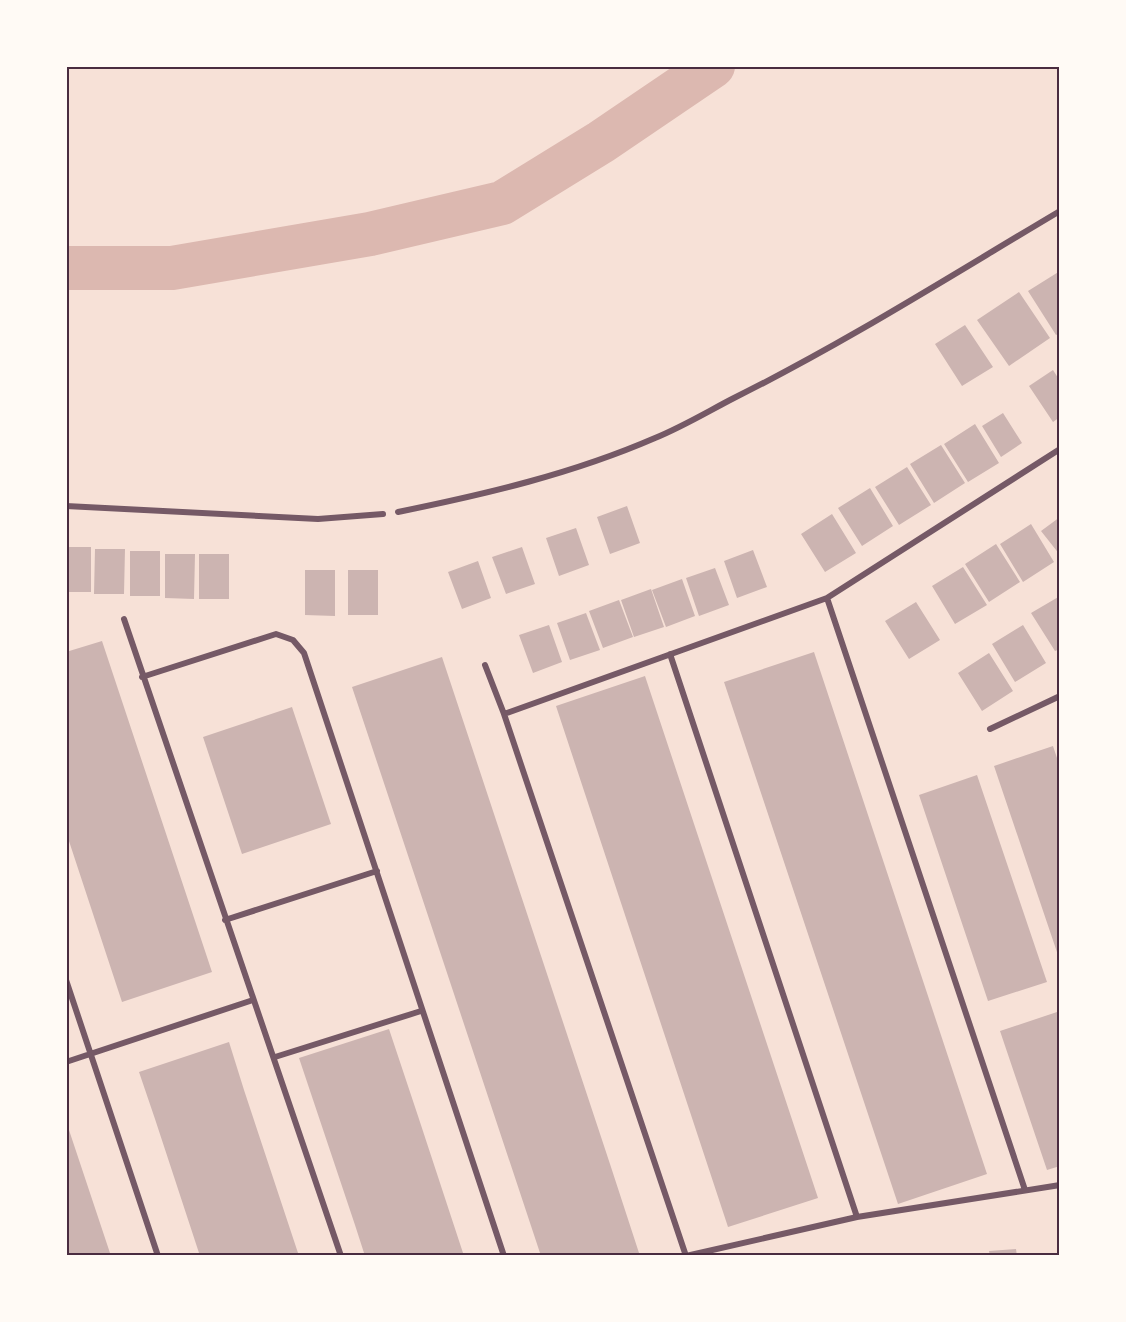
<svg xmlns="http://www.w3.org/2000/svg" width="1126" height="1322" font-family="'Exo 2',sans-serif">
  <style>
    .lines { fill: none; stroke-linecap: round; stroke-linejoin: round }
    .river { stroke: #dcb8b0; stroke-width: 44 }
    .building { fill: #ccb4b1 }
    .minor { stroke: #755966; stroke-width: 6 }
    .neatline { fill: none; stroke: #4a2c40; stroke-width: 2 }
  </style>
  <rect width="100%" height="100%" fill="#f7e1d7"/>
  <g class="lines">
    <path class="river" d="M66,268H172L370,234L502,203L601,142L713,66"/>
  </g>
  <path class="building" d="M1060,271V333L1056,335L1028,291Z
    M1019,292L1050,338L1009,366L977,320Z
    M965,325L993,367L962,386L935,344Z
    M1053,370L1060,381V417L1053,422L1029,386Z
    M1003,413L1022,443L1001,457L982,426Z
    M975,424L999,463L968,482L944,444Z
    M941,445L965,483L934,503L910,464Z
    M907,467L931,505L899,525L875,487Z
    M870,488L893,526L862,546L838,508Z
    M627,506L640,543L610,554L597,517Z
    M832,514L856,553L825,572L801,534Z
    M1060,517V555L1041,531Z
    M1031,524L1054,562L1023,582L1000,544Z
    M576,528L589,565L559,576L546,538Z
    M996,544L1020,582L989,602L965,564Z
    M66,547H91V592H66Z
    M522,547L535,584L506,594L492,557Z
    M95,549H125L124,594H94Z
    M753,550L767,587L737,598L724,561Z
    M130,551H160V596H130Z
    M165,554H195L194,599L165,598Z
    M199,554H229V599H199Z
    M478,561L491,598L462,609L448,572Z
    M963,567L987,605L955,624L932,586Z
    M715,568L729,605L699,616L686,578Z
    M305,570H335V616L305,615Z
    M348,570H378V615H348Z
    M682,579L695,616L666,627L652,590Z
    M651,589L664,627L634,637L621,600Z
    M1060,596V649L1055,651L1031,613Z
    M619,600L633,637L603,648L589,611Z
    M916,602L940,640L909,659L885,621Z
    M586,613L600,650L570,660L557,623Z
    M549,625L562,662L533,673L519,635Z
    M1023,625L1046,663L1015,682L992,644Z
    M102,641L212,972L122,1002L66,832V652Z
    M814,652L987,1174L898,1204L724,682Z
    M989,653L1013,691L982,711L958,673Z
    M442,657L610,1164L640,1256H541L370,741L352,687Z
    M645,676L818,1198L728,1227L556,706Z
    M292,707L331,824L242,854L203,737Z
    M1053,746L1060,767V961L994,766Z
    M977,775L1047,982L988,1001L919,795Z
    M1060,1011V1166L1047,1170L1000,1031Z
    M389,1029L418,1116L464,1256H365L355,1225L299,1058Z
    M229,1042L244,1090L299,1256H200L155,1119L139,1072Z
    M66,1121L111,1256H66Z
    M1016,1249L1017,1256H990L989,1251Z"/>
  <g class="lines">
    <path class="minor" d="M66,506L318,519L383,514
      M398,512C486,494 572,474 655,438C682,427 707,412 732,399C845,343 952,275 1060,211
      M827,598L1025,1190
      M124,619L341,1256
      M670,654L857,1217
      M485,665L504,714L686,1256L857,1217L1060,1185
      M142,677L276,634L293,640L304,653L504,1256
      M504,714L827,598L1060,449
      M990,729L1060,696
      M225,920L377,871
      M66,980L158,1256
      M275,1057L421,1011
      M66,1062L253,1000"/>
  </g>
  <rect width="1126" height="1322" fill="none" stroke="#fffaf5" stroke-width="135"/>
  <rect x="68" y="68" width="990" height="1186" class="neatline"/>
</svg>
